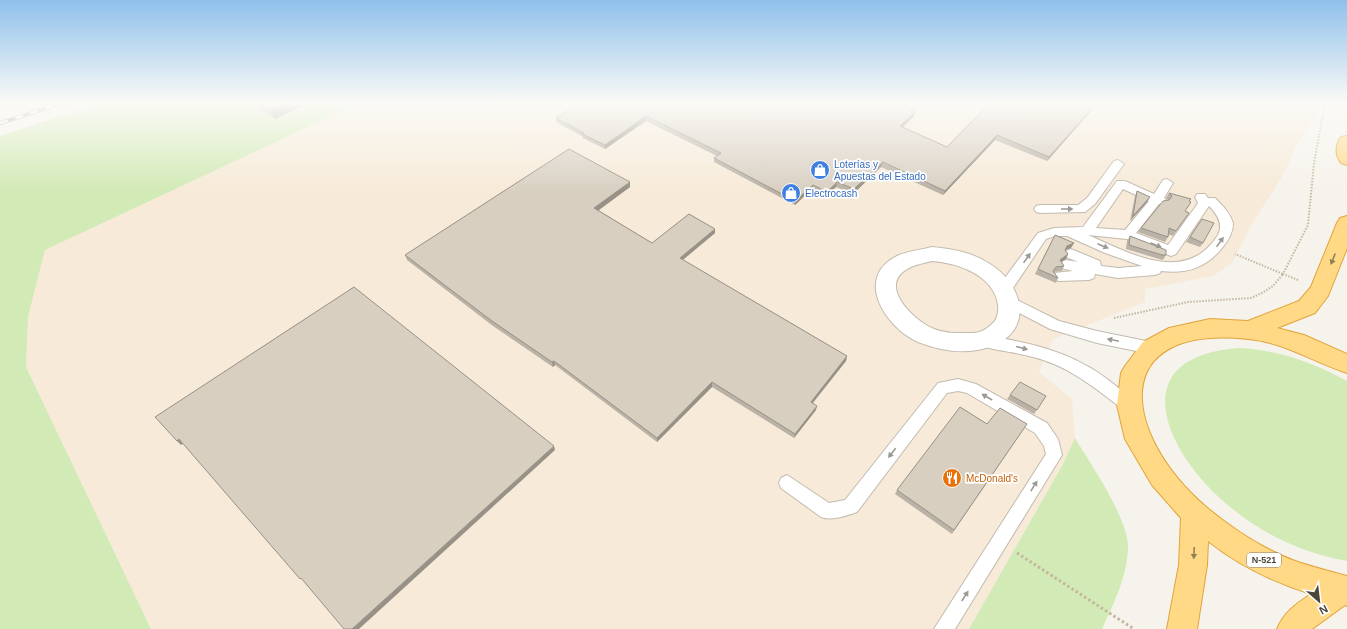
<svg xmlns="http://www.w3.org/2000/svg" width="1347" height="629" font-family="Arial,sans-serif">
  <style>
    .commercial { fill: #f7ead8 }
    .green { fill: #d2eab5 }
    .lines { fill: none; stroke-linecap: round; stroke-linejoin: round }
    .service-casing { stroke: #c2bbae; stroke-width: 2 }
    .minor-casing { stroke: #c2bbae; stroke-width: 2 }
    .trunk-casing { stroke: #e0a43c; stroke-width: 2 }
    .path-far1 { stroke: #c4b79f; stroke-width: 2; stroke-dasharray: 1.5 1.5; stroke-linecap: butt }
    .path { stroke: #c4b79f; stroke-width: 3; stroke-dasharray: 2.5 2.5; stroke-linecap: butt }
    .service { fill: #fff; fill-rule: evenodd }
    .minor { fill: #fff; fill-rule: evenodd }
    .trunk { fill: #ffd985; fill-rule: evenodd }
    .rail-casing { stroke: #9a9a9a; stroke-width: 4 }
    .rail { stroke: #fff; stroke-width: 2.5; stroke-dasharray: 8; stroke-linecap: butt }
    .wall { fill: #bab2a6 }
    .shaded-wall { fill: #979187 }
    .building { fill: #d8cfc1; stroke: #979187 }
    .oneway { fill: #9c9892 }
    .oneway2 { fill: #938057 }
    .labels { text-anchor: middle; stroke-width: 3.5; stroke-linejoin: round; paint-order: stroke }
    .shield { fill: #fff; stroke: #817c74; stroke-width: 1 }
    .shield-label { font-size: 9px; font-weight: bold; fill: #4b4439 }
    .shop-label { font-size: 10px; fill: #366cbe; stroke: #fff; text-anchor: start }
    .food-label { font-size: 10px; fill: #c56008; stroke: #fff; text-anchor: start }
  </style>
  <rect width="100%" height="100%" fill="#f6f3ec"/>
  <path class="commercial" d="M359,103H1324L1295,148L1286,170L1252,224L1232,263L1213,276L1145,289V302L1053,339L1039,372L1072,399L1075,438L1063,464L969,629H151L26,367L28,317L45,250Z"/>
  <path class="green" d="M100,103H359L45,250L28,317L26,367L151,629H0V136Z
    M1239,348C1278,350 1312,362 1347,381V561C1307,554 1266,536 1234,510C1171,462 1115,357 1239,348Z
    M1075,438C1090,463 1129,519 1128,548C1127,577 1114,603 1102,629H969L1063,464Z"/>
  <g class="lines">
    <defs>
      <path id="service" d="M1118,160L1124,164L1095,204L1085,212L1040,213L1036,212L1034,209L1036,206L1040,205H1078L1087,198L1114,161Z
        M1167,179L1173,183L1164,198L1167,201L1165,204H1159L1136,233L1168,245L1196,206L1198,203L1195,197L1197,194H1205L1208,198H1215C1223,206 1230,213 1233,223C1233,233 1228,241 1222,248C1206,268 1187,274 1161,271L1160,273L1155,275L1118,278L1095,274L1094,278L1089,280L1059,281L1054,279L1052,276L1054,273L1073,271L1061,268L1059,265L1061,262L1066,260L1078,262L1066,257L1064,254L1066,251L1071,249L1100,261L1101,266L1118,268L1142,266L1105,253L1067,236H1055L1046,239L1009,294L1004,295L999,294L997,290L999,286L1038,233L1054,228L1083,227L1117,181H1125L1154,194L1163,180ZM1123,189L1149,201L1125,230L1096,228ZM1209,206C1218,215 1225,226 1216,238C1183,285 1128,252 1088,235L1127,239L1171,256L1176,254Z
        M1009,296L1059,321L1097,331L1151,342L1156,344L1158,348L1156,352L1151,354L1097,343L1050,329L1004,305L1002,301L1004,297Z
        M984,335C1019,341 1056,348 1087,366C1104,375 1119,389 1134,400L1137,405L1134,410L1129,411L1124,410C1095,388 1069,366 1033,357C1016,352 996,351 979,345L977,341L979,337Z
        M958,379L976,384L1047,423L1058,439L1062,455L955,629H934L1046,454L1044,446L1035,433L967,393L958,391L947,393L857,512C845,516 833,521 821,517L781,488L779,483L781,478L787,475L829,503L845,500L938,383Z"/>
      <path id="minor" d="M932,247C952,249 972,252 990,264C1024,285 1035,332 989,347C966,355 941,351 918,342C886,328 853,278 897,256C907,251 921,250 932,247ZM932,261C958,263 994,275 998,305C999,312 997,320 992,324C987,329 980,333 973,333C959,333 947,334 934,329C912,320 875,283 911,267C917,264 925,263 932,261Z"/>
      <path id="trunk" d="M1347,136V165L1341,163C1335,155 1335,145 1341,137Z
        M1347,216V248L1328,296L1315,313L1277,328L1304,335L1347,354V373C1313,362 1284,342 1248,339C1105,324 1123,435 1205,506C1231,528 1263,549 1295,561C1312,567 1330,571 1347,576V606L1345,605L1312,629H1277C1284,612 1296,604 1311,594C1273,582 1238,565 1208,541L1207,565L1197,629H1167L1179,565L1181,518L1152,485L1125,439L1117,405L1121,373L1125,366L1143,342L1169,328L1210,319L1248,321L1299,301L1311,287L1337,223L1340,218Z"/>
    </defs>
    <use href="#service" class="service-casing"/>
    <use href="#minor" class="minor-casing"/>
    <use href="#trunk" class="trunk-casing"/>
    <path class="path-far1" d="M1298,280L1283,274L1308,225L1314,163L1325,103
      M1114,318L1188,302L1251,298L1262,293L1273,286L1283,274L1235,254"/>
    <path class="path" d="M1017,553L1134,629"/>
    <use href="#service" class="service"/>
    <use href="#minor" class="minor"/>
    <use href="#trunk" class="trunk"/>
    <defs>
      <path id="rail" d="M0,123L63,103"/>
    </defs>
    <use href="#rail" class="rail-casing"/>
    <use href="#rail" class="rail"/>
  </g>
  <path class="wall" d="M251,103H309L275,119Z
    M579,103H909L904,106L914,116L902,127L947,147L990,103H1098L1047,161L995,140L943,195L881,167L853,194L836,187L826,196L812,189L795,205L714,162V158L717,156L646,121L605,149L583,138L582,136L556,122V118Z
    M630,182V187L598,210L652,243L715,229V233L683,260L847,356L846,361L813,403L816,410L794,438L712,387L657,442L555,365L553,367L493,326L407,260L405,255Z
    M1137,191L1147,202L1130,221L1135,196Z
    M1169,193L1185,211L1189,213L1173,236L1168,234V237L1165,242L1138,232L1141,228L1168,200L1166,198Z
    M1202,219L1203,243L1200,247L1186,242Z
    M1055,235L1071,248L1065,250L1068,254L1066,259L1062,262L1064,266L1062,271L1054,272L1058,278L1056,283L1035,274Z
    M1130,236L1166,255L1163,260L1159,259L1126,249L1127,241Z
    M1010,395L1046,396L1034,414L1007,399Z
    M987,424H1027L952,534L895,494L897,490Z"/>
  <path class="shaded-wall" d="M287,103H309L275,119L271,110Z
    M905,103H909L901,110L902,105Z
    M1097,103H1098L1047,161L1049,157Z
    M916,111L914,116L899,131L900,126Z
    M646,116V121L605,149V145Z
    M997,135L995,140L943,195L945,191Z
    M883,162L881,167L853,194L854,189Z
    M630,182V187L595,213L594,208Z
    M837,182L836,187L826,196L827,192Z
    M813,185L812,189L795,205V201Z
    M1150,197L1147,202L1130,221L1133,216Z
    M715,229V233L680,262V258Z
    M1074,243L1071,248L1065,250L1067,246Z
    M1068,254L1066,259L1058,264L1060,260Z
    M847,356L846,361L810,406L811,402Z
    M554,361L555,365L553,367L552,362Z
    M712,382V387L657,442V438Z
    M817,406L816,410L794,438L795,434Z
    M179,439L183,444L181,445L177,441Z
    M554,446L555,450L359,629H352Z"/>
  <path class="building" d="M260,103H287L271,110Z
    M579,103H905L902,105L916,111L900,126L947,147L990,103H1097L1049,157L997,135L945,191L883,162L854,189L837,182L827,192L813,185L795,201L714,158L721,153L646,116L605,145L582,134L584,133L556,118Z
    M569,149L630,182L594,208L652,243L689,214L715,229L680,258L847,356L811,402L817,406L795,434L712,382L657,438L554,361L552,362L492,321L405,255Z
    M1137,191L1150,197L1133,216Z
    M1169,193L1191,199L1189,201L1191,202L1185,211L1189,213L1176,231L1169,228L1168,237L1141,228L1163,201L1169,200L1172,196Z
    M1202,219L1214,223L1203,243L1190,237Z
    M1055,235L1074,243L1067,246L1065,250L1068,254L1060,260L1064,266L1056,267L1053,271L1058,278L1038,269Z
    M1130,236L1166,250V255H1162L1129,245Z
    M354,287L554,446L352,629H344L301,578L300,579L179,439L177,441L155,417Z
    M1020,382L1046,396L1037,410L1010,395Z
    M960,407L987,424L1000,408L1027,424L954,530L897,490Z"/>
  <defs><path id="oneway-solid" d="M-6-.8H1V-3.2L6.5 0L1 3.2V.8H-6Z"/></defs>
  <g class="oneway">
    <use href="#oneway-solid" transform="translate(1067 209)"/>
    <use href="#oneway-solid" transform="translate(1220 242) rotate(-54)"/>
    <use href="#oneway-solid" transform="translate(1156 245) rotate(22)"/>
    <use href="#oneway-solid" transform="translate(1103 246) rotate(23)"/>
    <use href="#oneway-solid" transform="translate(1027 258) rotate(-55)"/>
    <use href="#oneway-solid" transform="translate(1113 340) rotate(-168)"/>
    <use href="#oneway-solid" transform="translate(1022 348) rotate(15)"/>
    <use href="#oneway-solid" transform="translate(987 397) rotate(-150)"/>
    <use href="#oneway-solid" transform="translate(892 453) rotate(128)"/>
    <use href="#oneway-solid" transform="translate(1034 486) rotate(-58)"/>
    <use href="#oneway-solid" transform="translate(965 596) rotate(-57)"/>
  </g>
  <g class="oneway2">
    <use href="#oneway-solid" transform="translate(1333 259) rotate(112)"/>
    <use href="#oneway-solid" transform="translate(1194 553) rotate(92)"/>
  </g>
  <linearGradient id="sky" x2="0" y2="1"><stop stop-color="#8fc1ec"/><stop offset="0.54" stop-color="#fbfaf6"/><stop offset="1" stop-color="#fbfaf6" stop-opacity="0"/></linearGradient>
  <rect width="1347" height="191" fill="url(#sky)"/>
  <defs>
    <symbol id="shop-disc" viewBox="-11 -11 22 22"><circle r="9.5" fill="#3f7fe0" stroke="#fff"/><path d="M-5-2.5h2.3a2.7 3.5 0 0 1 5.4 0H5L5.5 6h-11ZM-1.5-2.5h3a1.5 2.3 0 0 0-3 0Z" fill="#fff"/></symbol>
    <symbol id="restaurant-disc" viewBox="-11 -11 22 22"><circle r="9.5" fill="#e8710a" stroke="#fff"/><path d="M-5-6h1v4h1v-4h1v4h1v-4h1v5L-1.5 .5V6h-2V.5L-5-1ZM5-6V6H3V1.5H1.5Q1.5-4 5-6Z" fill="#fff"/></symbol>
  </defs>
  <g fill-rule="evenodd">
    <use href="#shop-disc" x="809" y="159" width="22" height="22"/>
    <use href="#shop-disc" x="780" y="182" width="22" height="22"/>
    <use href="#restaurant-disc" x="941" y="467" width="22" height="22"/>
  </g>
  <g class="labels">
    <rect class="shield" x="1247" y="553" width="34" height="14" rx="3"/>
    <g class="shield-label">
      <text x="1264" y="563">N-521</text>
    </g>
    <g class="shop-label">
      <text x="834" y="168">Loterías y<tspan x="834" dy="12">Apuestas del Estado</tspan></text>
      <text x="805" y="197">Electrocash</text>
    </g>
    <g class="food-label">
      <text x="966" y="482">McDonald's</text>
    </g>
  </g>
  <g transform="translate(1319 601) rotate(152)" stroke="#ffffff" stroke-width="3" paint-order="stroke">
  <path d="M0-3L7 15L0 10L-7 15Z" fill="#4b4439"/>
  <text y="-6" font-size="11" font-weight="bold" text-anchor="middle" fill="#4b4439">N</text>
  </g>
</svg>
